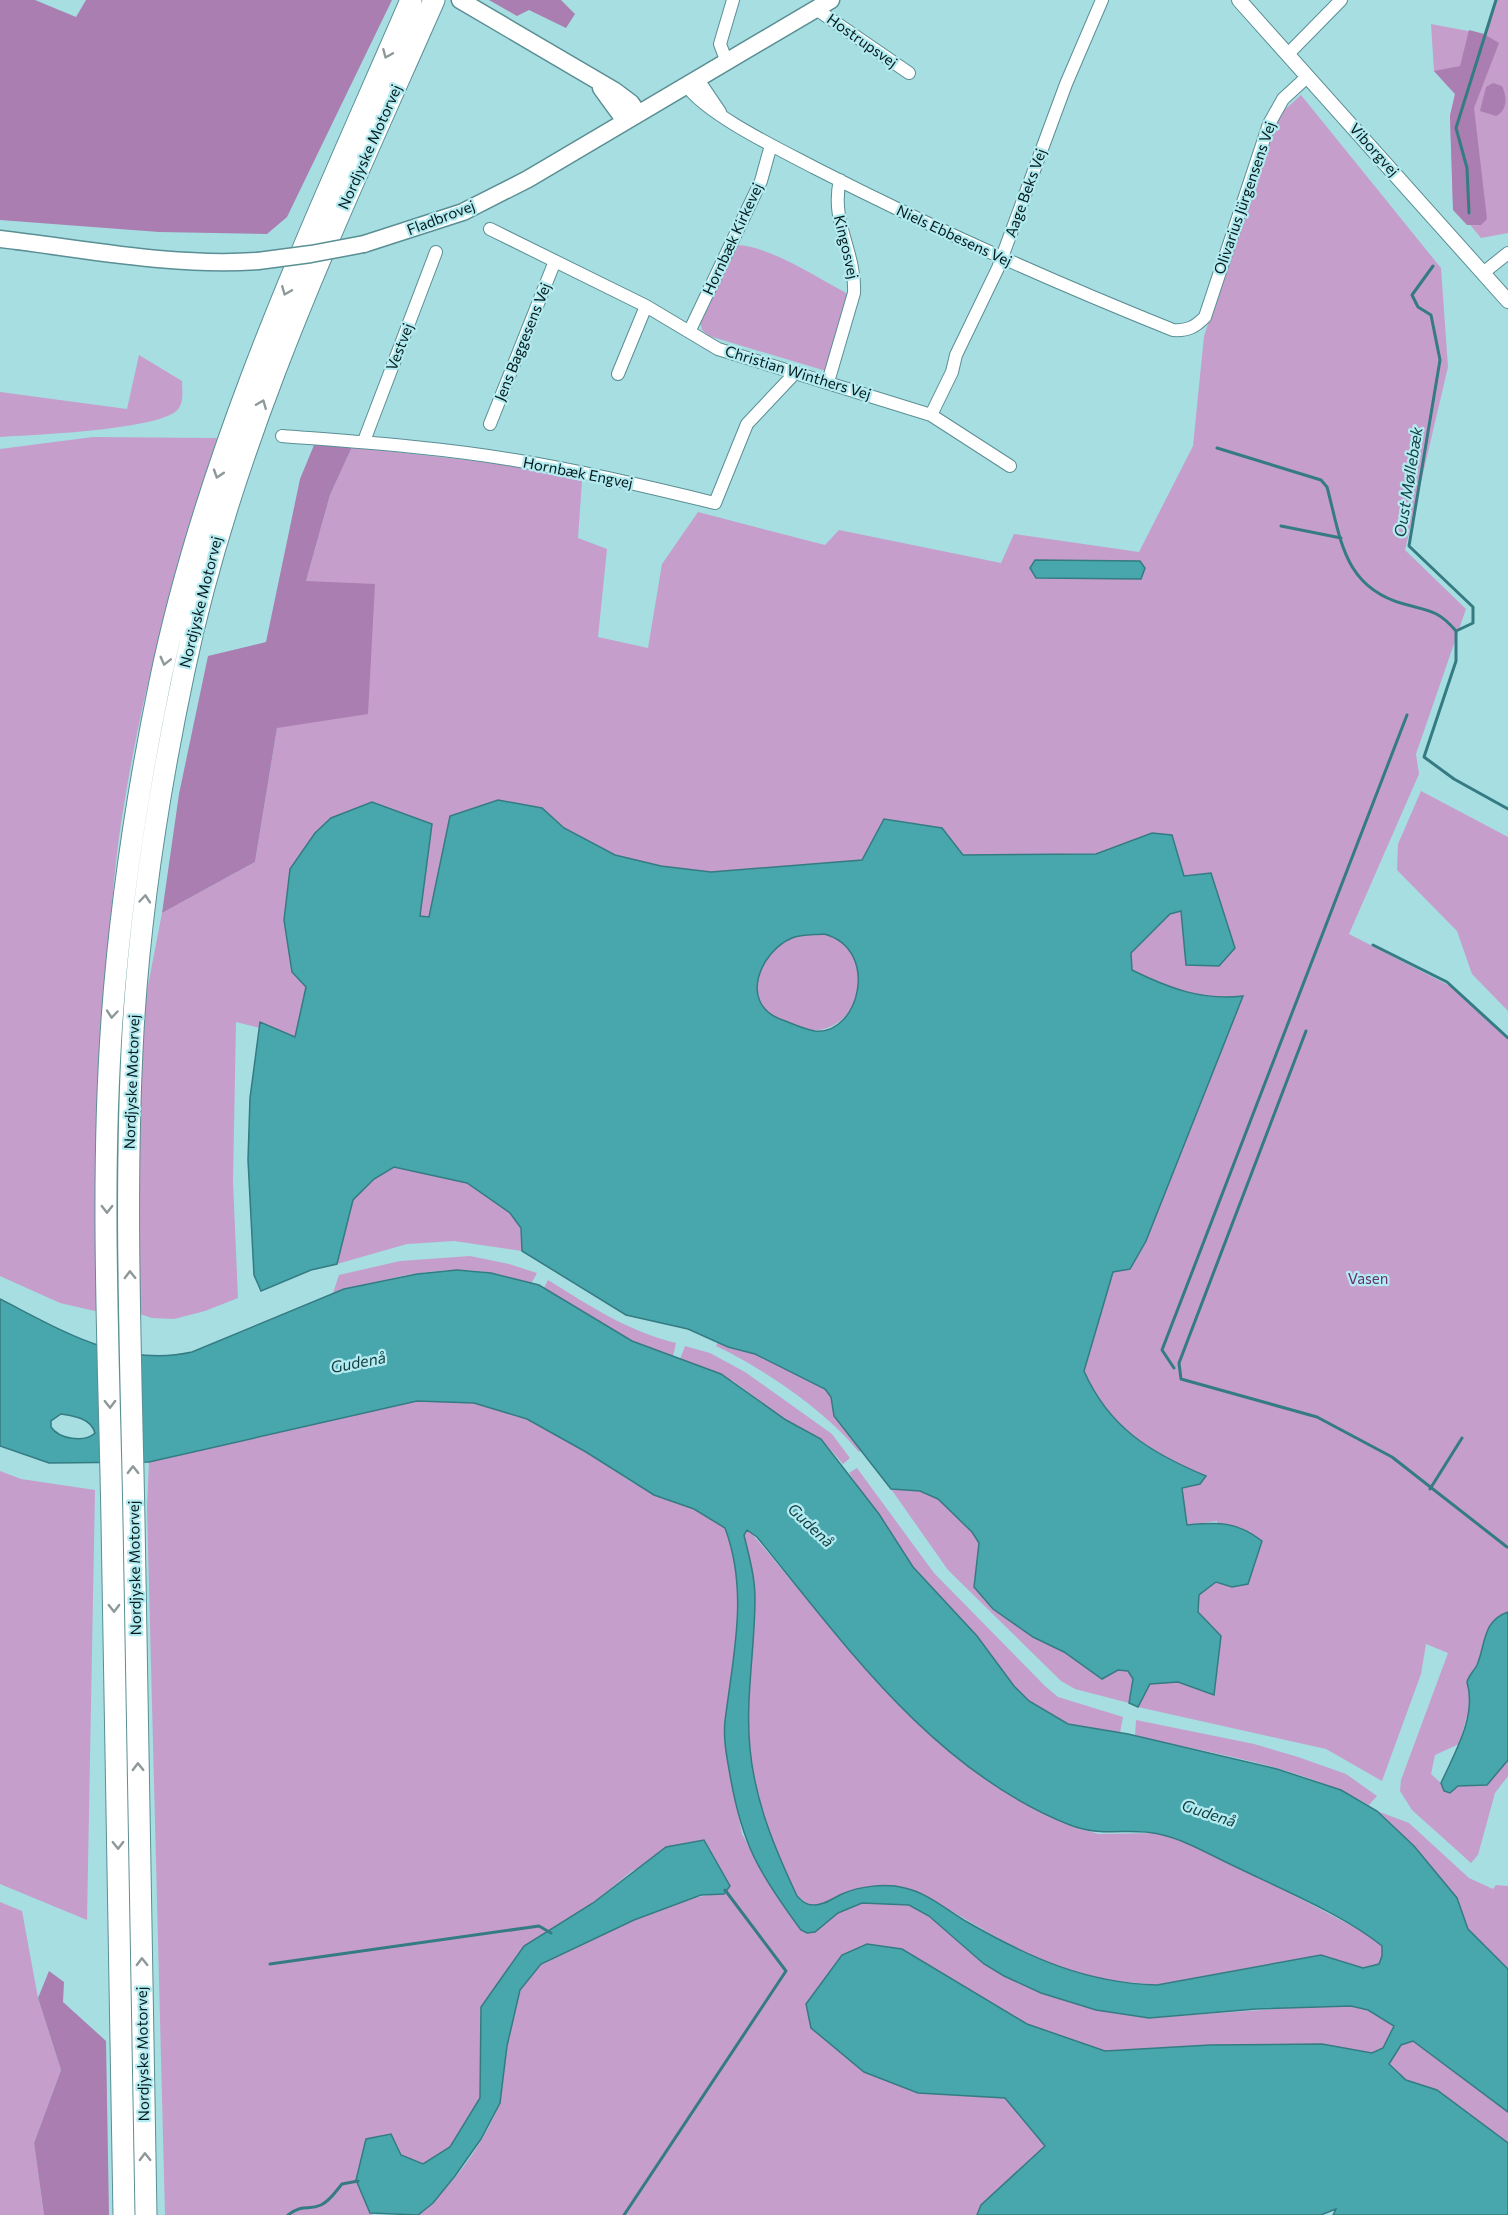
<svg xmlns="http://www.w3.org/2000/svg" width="1508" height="2215" font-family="Commissioner,sans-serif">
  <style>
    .green { fill: #c69ecb }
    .forest { fill: #aa7eb0 }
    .water { fill: #48a6ad; stroke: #347c82; stroke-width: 1.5; fill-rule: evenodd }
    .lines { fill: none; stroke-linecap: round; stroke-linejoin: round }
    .stream { stroke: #347c82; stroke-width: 3 }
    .minor-casing { stroke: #5a8f94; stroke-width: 14 }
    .tertiary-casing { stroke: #5a8f94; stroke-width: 16 }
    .secondary-casing { stroke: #5a8f94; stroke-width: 19 }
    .motorway-casing { stroke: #5a8f94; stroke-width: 23 }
    .minor { stroke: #fff; stroke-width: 12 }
    .tertiary { stroke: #fff; stroke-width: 14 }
    .secondary { stroke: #fff; stroke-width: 16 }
    .motorway { stroke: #fff; stroke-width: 21 }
    .secondary-bridge-casing { stroke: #5a8f94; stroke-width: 19; stroke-linecap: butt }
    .secondary-bridge { stroke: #fff; stroke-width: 16 }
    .oneway { stroke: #8e9899 }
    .labels { text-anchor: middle; stroke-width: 4.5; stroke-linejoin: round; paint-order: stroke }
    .street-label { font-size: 15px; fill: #041a1c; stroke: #b3ebf0 }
    .park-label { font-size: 15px; fill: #683170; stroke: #b3ebf0 }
    .water-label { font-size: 16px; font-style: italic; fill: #123e41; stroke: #b3ebf0 }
  </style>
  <rect width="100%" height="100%" fill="#a6dee2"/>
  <path class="green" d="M1495,0H1508V233L1481,238L1453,204L1450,116L1455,94L1434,71L1431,24L1484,34Z
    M1301,95L1441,268L1448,367L1405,550L1466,609L1416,754L1419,774L1349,934L1450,986L1508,1039V1612C1483,1621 1486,1645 1477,1665C1474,1671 1469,1675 1467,1681L1471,1702L1459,1744L1435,1755L1431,1774L1441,1783L1444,1791L1458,1786L1487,1785L1508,1760V1776L1495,1793L1478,1855L1471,1863L1412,1810L1400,1791L1401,1780L1448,1653L1426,1644L1421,1674L1382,1781L1326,1749L1138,1707L1149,1684L1178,1682L1214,1694L1221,1636L1197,1612L1199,1595L1216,1582L1232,1587L1217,1521L1187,1525L1182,1488L1200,1484L1206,1476C1150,1452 1110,1428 1084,1371L1113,1272L1242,996C1202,1001 1168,987 1132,970L1131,953L1170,914L1182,911L1187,965L1184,876L1152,833L1096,854L963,855L942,828L863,860L711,872L661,866L615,855L564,828L542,808L450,816L429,917H420L431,824L290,869L284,920L292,972L306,987L295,1037L236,1022L233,1182L238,1298L205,1311L174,1319L152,1318L140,1314L95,1311L60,1303L0,1276V449L93,437L217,438C177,562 142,688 122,817C113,872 111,928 105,984L146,996L162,913L255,862L277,728L306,581L330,495L352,447L501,464L582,481L578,538L607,549L598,637L648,648L662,564L698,512L825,545L839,530L1001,563L1014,534L1139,552L1193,446L1204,336L1280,114Z
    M737,245C770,246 819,279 850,295L826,371L709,336L702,330L700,322Z
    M139,355L182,381C182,390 184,400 179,408C166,430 30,435 0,437V392L127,409Z
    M1421,791L1508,837V1011L1472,974L1457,931L1397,870L1398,844Z
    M824,934C874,947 868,1022 819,1030C807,1032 790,1023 780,1019C738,1002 761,951 792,937C801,934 815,935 824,934Z
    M394,1167L467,1183L510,1213L521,1228L522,1251L454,1241L407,1244L337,1264L353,1200L374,1179Z
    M470,1256L509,1264L537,1273L531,1284C518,1280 505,1275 491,1273C439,1263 383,1280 333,1293L339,1275L400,1261Z
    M548,1280C592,1307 625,1330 676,1343L673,1356L632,1341L544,1288Z
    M718,1342L755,1354L825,1389L831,1397L834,1416L862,1450L859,1452C827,1412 763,1368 716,1346Z
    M685,1346L710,1353L745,1372L832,1434L850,1458L843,1464L821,1439L786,1420L733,1381L680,1359Z
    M417,1401L474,1403L527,1419L586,1452L633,1483L703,1513L725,1528L736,1564L739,1624L725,1723L727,1758L742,1834L783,1906L838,1913L862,1903L909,1905L929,1916L984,1964L1004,1976L1041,1993L1149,2018L1330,2005L1361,2007L1394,2026L1383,2048L1372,2053L1322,2044L1210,2045L1105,2051L1027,2024L902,1949L864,2072L918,2093L1005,2098L1046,2147L981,2205L977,2215H418C451,2188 483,2145 499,2105C502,2096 502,2083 503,2073C508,2038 511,1988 541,1963C561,1947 592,1938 616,1928C650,1913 687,1896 724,1893L729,1886L704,1840L632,1871L593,1903L481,2007L480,2098L450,2147L423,2164L401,2155L370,2213L373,2215H165L147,1507L149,1462Z
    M857,1468L934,1573L1045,1686L1058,1697L1123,1717L1120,1733L1067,1724L1029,1701L1014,1686L977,1636L913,1567L849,1473Z
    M0,1471L21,1479L95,1490L87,1920L0,1884Z
    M891,1489L920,1491L938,1499L972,1532L979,1543V1557L1033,1637L1064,1652L1102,1679L1118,1670L1128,1671L1133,1679L1129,1703L1075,1689L1061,1681L948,1570Z
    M749,1530L854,1656L1035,1809L1073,1827L1099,1834L1157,1833L1180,1840L1286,1891L1363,1932L1382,1946V1956L1379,1964L1363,1968L1321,1955L1157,1985L1088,1978L1069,1971L1026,1954L927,1897L906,1888L869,1887L816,1905H810L797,1896C775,1849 755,1802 750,1749C745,1699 755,1648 755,1598C755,1577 749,1556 744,1535Z
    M1136,1720L1254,1744L1298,1757L1346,1774L1377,1796L1369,1805C1298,1765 1213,1754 1135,1736Z
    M1377,1811L1409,1823L1469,1878L1493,1889L1496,1885L1508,1886V1969L1468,1929L1457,1898L1414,1846Z
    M0,1902L22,1911L38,1998L61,2070L34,2143L44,2215H0Z
    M1413,2041L1508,2112V2144L1437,2090L1406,2080L1389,2064L1401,2045Z"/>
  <path class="forest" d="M0,0H35L76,17L86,0H392L287,217L267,234L159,232L0,220Z
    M489,0H561L575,14L566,28L529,10L517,16Z
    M1469,30L1484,34L1499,43L1474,108L1487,219L1481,225H1467L1453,210L1450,116L1455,94L1434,71L1460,66Z
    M1493,83L1502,86C1507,96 1508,110 1496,116L1480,111L1486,87Z
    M314,445L352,447L330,495L306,581L375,584L368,714L277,728L255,862L162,913L179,794L208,656L266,642L300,479Z
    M49,1971L64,1982L63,2002L106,2041L109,2215H44L34,2143L61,2070L38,1998Z"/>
  <path class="water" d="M1035,560L1140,561L1145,568L1141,579L1036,578L1030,568Z
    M498,800L542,808L564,828L615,855L661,866L711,872L862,860L884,819L942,828L963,855L1096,854L1152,833L1172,835L1184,876L1211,873L1235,948L1219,966L1186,965L1181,911L1170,914L1131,953L1132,970C1168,988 1203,1001 1243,996L1146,1241L1130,1269L1113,1272L1084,1371C1109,1428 1151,1453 1206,1476L1200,1484L1182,1488L1187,1525C1218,1522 1236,1521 1262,1541L1248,1584L1232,1587L1216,1582L1199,1595L1198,1612L1221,1636L1214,1695L1178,1682L1150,1684L1138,1707L1129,1703L1133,1679L1128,1671L1118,1670L1102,1679L1064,1652L1033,1637L993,1609L974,1587L979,1543L972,1532L938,1499L920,1491L891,1489L834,1416L831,1397L825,1389L755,1354L728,1347L688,1329L626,1315L522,1251L521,1228L510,1213L467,1183L394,1167L374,1179L353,1200L337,1264L311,1270L261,1291L254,1275L248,1160L250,1098L260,1022L295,1037L306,987L292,972L284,920L290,869L315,833L331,818L372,802L432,824L420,916L429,917L450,816ZM824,934C881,949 859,1036 815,1031C803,1029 791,1023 780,1019C738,1002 761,951 792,938C801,934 815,935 824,934Z
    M457,1270L491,1273L539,1285L632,1341L721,1374L786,1420L821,1439L879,1514L913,1567L977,1636L1014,1686L1029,1701L1068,1724L1128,1734L1277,1769L1341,1790L1377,1811L1414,1846L1457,1898L1468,1929L1508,1969V2112L1413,2041L1401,2045L1389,2064L1406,2080L1437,2090L1508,2143V2215H1333L1336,2209L1321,2215H977L981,2205L1045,2146L1005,2098L918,2093L864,2072L811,2028L806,2004L842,1955L867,1944L902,1949L1027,2024L1105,2051L1210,2045L1322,2044L1372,2053L1383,2048L1394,2026L1368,2010L1351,2006L1256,2009L1149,2018L1096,2010L1041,1993L1004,1976L984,1964L929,1916L909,1905L862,1903L838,1913L815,1932L807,1933L801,1930C759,1873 742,1845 730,1775C727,1758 723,1739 725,1721C733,1656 749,1592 725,1528L694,1509L654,1495L586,1452L527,1419L474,1403L417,1401L149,1462L49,1463L0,1446V1299C61,1330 121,1368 192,1352L344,1289L417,1274ZM61,1414C74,1416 91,1418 95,1433C84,1443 59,1439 51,1427V1421ZM747,1530L757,1537C846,1646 934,1771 1070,1825C1103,1838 1129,1827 1159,1834C1186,1840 1210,1855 1234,1866C1279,1888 1344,1915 1382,1946V1956L1379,1964L1363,1968L1321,1955L1157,1985C1086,1983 1030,1958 969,1923C948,1911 928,1893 905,1888C886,1883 860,1886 842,1894C833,1898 823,1906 813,1905C806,1905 802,1901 797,1896C775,1849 755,1802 750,1749C745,1699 755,1649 755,1598C755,1577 749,1556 744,1535Z
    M1508,1612V1760L1487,1785L1458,1786L1450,1793L1444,1791L1441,1783C1455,1752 1477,1716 1467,1682C1469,1675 1474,1671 1477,1665C1486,1644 1482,1621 1508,1612Z
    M704,1840L730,1886L724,1894L701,1895L634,1920L541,1964L520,1990L507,2046L500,2103L481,2139L455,2176L433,2203L418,2215L370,2213L356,2180L366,2139L391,2134L401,2155L423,2164L450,2147L480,2098L481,2007L524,1946L593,1903L666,1847Z"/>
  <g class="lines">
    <path class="stream" d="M1469,213L1467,168L1456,128L1496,0
      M1433,266L1412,295L1418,307L1431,315L1440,360L1409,546L1473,607V623L1456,631V661L1424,757L1454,779L1508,809
      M1217,448L1321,480L1327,487C1341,539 1343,587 1404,604C1429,611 1438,610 1456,631
      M1281,526L1341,538
      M1373,945L1447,982L1508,1038
      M1306,1031L1179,1363L1181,1379L1317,1417L1392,1457L1507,1547
      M1174,1368L1162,1350L1407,715
      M1430,1489L1462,1438
      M270,1964L539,1926L551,1933
      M288,2215C304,2203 308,2211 321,2205C330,2201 336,2191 342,2184L358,2181
      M624,2215L786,1971L725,1890"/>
    <defs>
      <path id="minor" d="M816,9L909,73
        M1288,54L1341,0
        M726,60L720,44L733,0
        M697,78L720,112
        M686,85C707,115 781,150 815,168C932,228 1051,281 1173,330C1188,331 1195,327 1205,317L1269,124L1283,99L1308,76
        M490,229L646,306L718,349L931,415L1010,466
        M1483,273L1508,253
        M690,330L761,181L771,145
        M618,374L646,306
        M828,382L854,293C856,252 830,222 840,180
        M931,415L952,372L956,355L998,268L1066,84L1102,0
        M490,424L555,261
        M282,436C359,442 437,447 514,460C582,471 648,487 715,503L747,424L796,372
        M364,441L436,252"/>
      <path id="tertiary" d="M1239,0L1508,301"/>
      <path id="secondary" d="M460,0L615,91L631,103L638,113
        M601,88L625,121
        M0,239C86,249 172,267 258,261
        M364,244L463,212L528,179L831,0"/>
      <path id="motorway" d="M124,2215C120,1984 116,1752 112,1521C109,1355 100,1186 112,1020C120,907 137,794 160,682C209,444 315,222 411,0
        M146,2215C142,1984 138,1752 134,1521C131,1358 124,1194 133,1031C140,910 159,789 184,671C233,436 338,218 434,0"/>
    </defs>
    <use href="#minor" class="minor-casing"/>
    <use href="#tertiary" class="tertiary-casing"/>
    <use href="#secondary" class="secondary-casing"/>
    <use href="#motorway" class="motorway-casing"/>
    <use href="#minor" class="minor"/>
    <use href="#tertiary" class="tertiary"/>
    <use href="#secondary" class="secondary"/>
    <use href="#motorway" class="motorway"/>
    <defs>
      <path id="secondary-bridge" d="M258,261L311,254L364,244"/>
    </defs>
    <use href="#secondary-bridge" class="secondary-bridge-casing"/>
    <use href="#secondary-bridge" class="secondary-bridge"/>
  </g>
  <defs><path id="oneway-chevron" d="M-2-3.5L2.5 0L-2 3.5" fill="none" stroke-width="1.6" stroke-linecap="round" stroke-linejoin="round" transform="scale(1.5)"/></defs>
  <g class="oneway">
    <use href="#oneway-chevron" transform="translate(387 54) rotate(113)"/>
    <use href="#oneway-chevron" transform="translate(286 291) rotate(112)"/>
    <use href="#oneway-chevron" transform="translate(262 404) rotate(-68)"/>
    <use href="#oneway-chevron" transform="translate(218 474) rotate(108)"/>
    <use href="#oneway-chevron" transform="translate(165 661) rotate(104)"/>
    <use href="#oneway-chevron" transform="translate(145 899) rotate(-85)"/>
    <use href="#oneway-chevron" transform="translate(112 1014) rotate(95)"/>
    <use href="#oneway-chevron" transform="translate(107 1209) rotate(90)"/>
    <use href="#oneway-chevron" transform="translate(130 1275) rotate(-91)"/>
    <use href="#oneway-chevron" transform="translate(110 1404) rotate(89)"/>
    <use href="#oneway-chevron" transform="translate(133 1470) rotate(-91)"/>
    <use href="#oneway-chevron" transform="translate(114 1608) rotate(89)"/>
    <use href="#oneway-chevron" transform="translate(138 1767) rotate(-91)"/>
    <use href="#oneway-chevron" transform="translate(118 1845) rotate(89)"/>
    <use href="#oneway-chevron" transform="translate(142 1962) rotate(-91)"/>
    <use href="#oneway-chevron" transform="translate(145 2157) rotate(-91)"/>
  </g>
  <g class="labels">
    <g class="street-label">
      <text transform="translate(862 41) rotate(35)" y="5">Hostrupsvej</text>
      <text transform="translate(370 147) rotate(-66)" y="5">Nordjyske Motorvej</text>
      <text transform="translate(1374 150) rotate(48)" y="5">Viborgvej</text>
      <text transform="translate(1026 193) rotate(-70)" y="5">Aage Beks Vej</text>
      <text transform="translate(1245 198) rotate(-71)" y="5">Olivarius Jürgensens Vej</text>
      <text transform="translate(441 218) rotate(-21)" y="5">Fladbrovej</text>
      <text transform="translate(954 236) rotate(25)" y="5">Niels Ebbesens Vej</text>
      <text transform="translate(733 239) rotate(-65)" y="5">Hornbæk Kirkevej</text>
      <text transform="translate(846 247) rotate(77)" y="5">Kingosvej</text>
      <text transform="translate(523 342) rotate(-68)" y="5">Jens Baggesens Vej</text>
      <text transform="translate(400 347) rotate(-69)" y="5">Vestvej</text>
      <text transform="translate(798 373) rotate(17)" y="5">Christian Winthers Vej</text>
      <text transform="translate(578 473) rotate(11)" y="5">Hornbæk Engvej</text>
      <text transform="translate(201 602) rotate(-76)" y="5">Nordjyske Motorvej</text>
      <text transform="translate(132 1082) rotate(-88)" y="5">Nordjyske Motorvej</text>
      <text transform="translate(135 1568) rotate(-91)" y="5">Nordjyske Motorvej</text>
      <text transform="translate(143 2054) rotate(-91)" y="5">Nordjyske Motorvej</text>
    </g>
    <g class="park-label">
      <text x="1368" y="1284">Vasen</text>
    </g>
    <g class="water-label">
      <text transform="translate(1408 482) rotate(-81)" y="6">Oust Møllebæk</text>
      <text transform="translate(358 1362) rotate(-11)" y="6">Gudenå</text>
      <text transform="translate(811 1525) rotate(43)" y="6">Gudenå</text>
      <text transform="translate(1209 1813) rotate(18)" y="6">Gudenå</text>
    </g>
  </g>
</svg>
